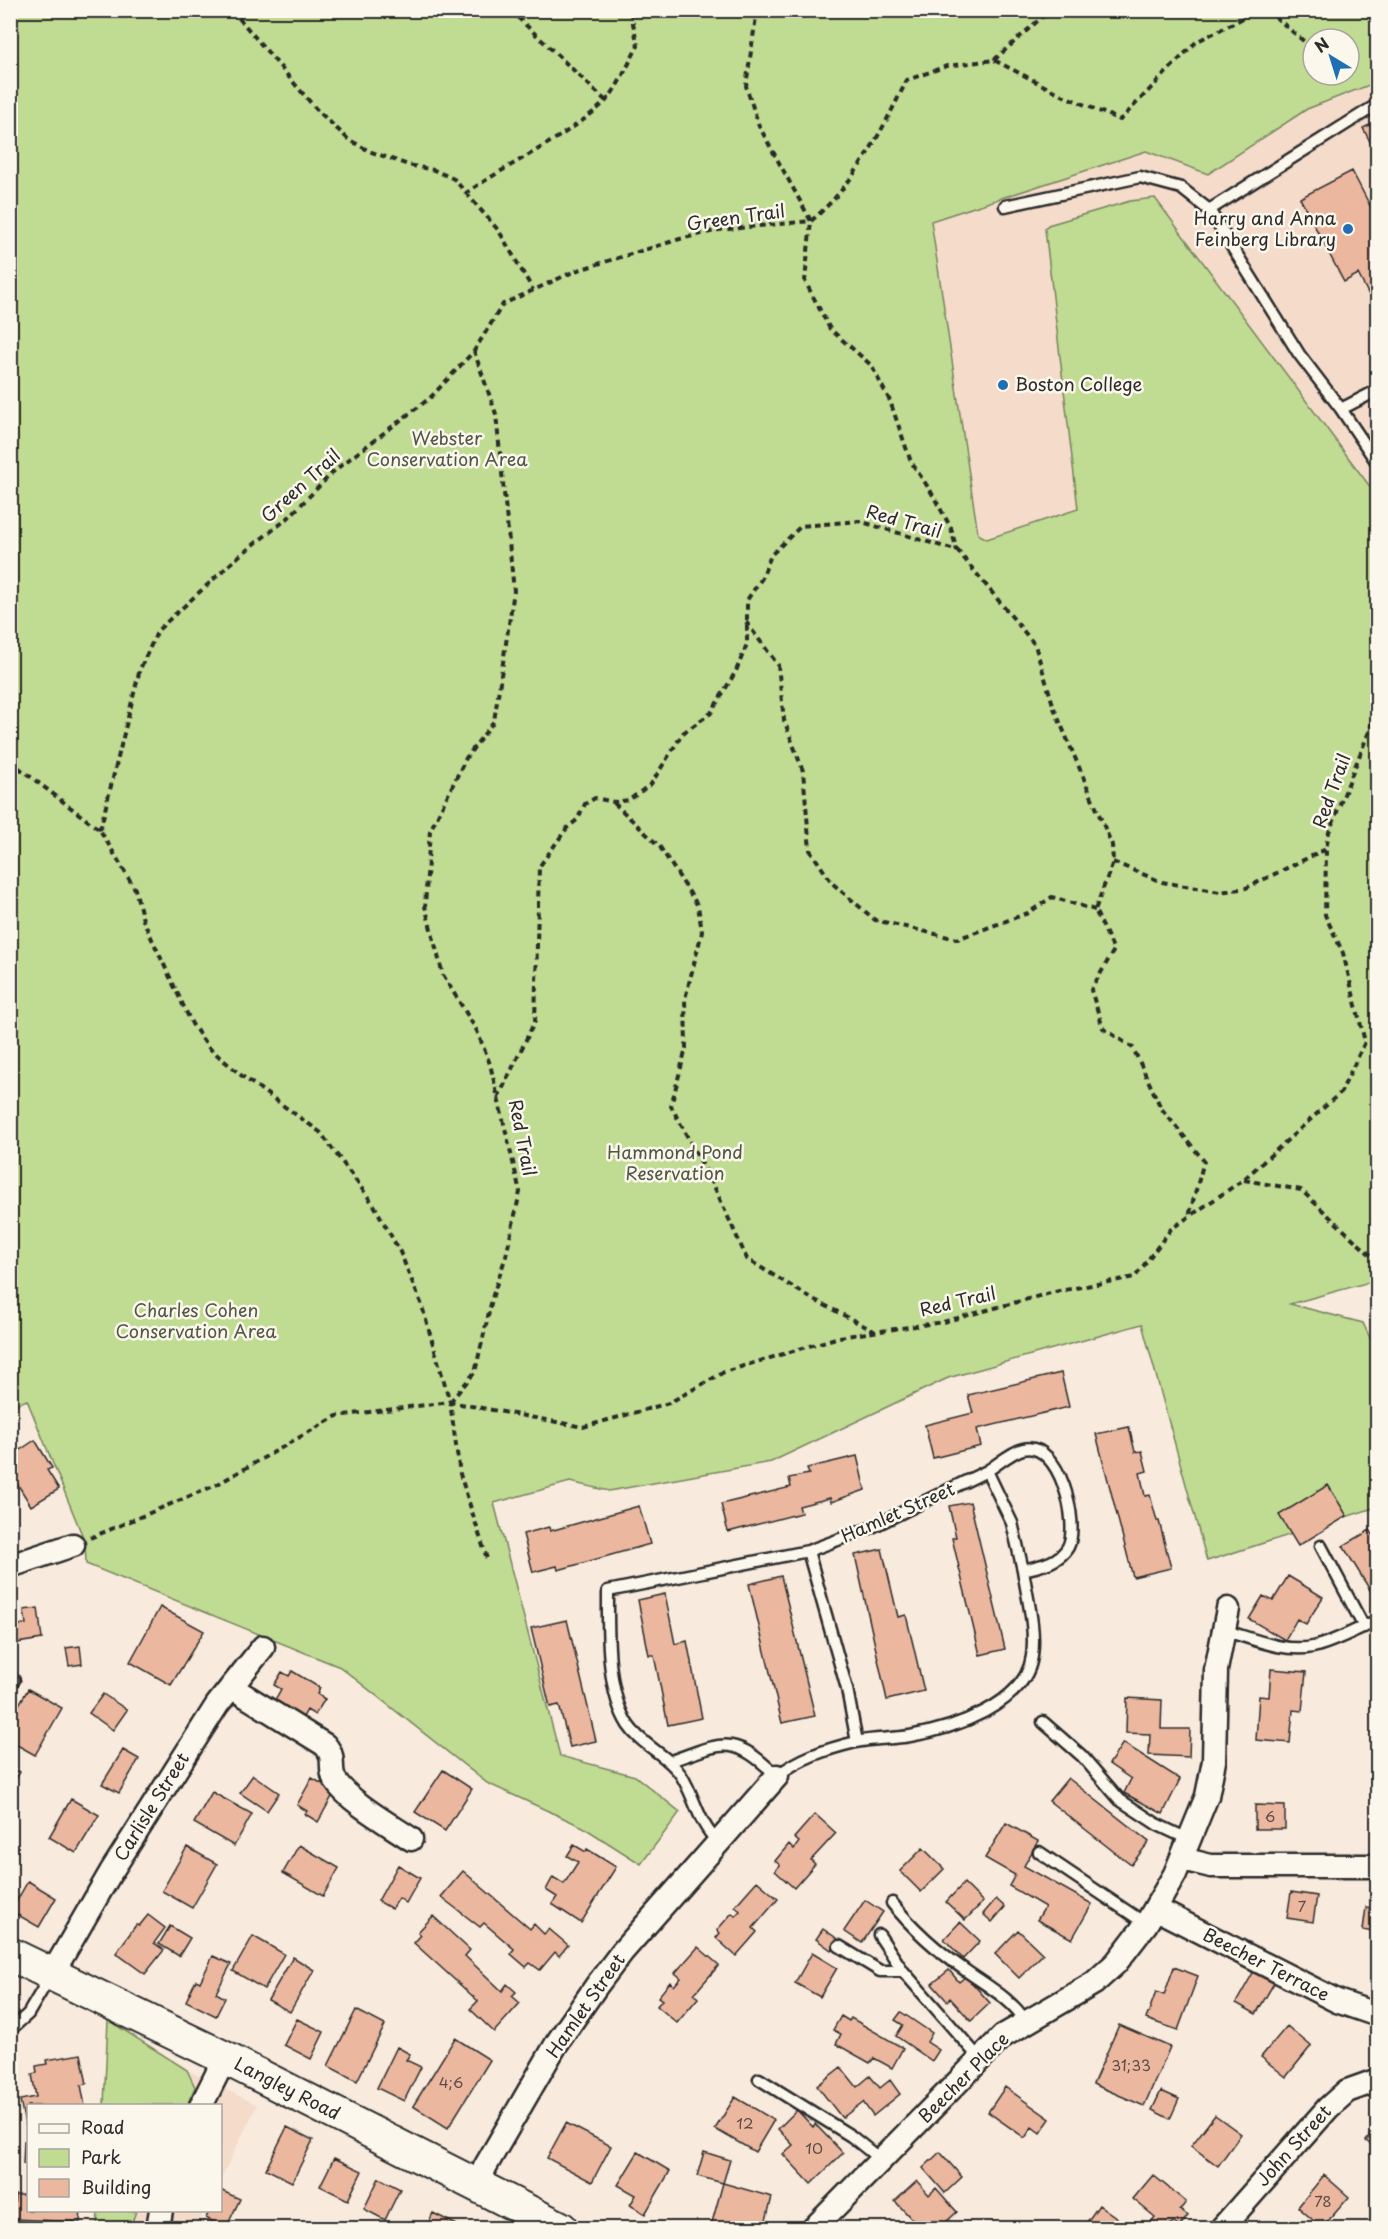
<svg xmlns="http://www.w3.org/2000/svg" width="1388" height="2239" font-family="'Playpen Sans',sans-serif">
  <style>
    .built { fill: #f4dbca }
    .green { fill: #c0db92; stroke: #76835e; stroke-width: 1.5; fill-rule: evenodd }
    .building { fill: #ecb79f; stroke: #2b2b2b; stroke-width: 1.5 }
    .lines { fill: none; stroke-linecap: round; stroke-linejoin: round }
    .lane-casing { stroke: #2b2b2b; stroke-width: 15 }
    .street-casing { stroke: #2b2b2b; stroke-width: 27 }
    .secondary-casing { stroke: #2b2b2b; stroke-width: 36 }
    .path { stroke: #2b2b2b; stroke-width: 4; stroke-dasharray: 6 4.5; stroke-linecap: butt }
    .lane { stroke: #fbf7ec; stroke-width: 10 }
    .street { stroke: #fbf7ec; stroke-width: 22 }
    .secondary { stroke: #fbf7ec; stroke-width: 32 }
    .poi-dot { fill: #1f6fb2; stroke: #fbf7ec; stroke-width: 2 }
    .labels { text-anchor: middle; stroke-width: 5; stroke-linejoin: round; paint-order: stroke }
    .number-label { font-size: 15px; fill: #5b4e48 }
    .street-label { font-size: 18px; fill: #2b2b2b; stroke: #fbf7ec }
    .poi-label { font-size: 18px; fill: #2b2b2b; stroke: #fbf7ec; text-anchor: end }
    .park-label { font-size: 18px; fill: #505745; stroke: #fbf7ec }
  </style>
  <rect width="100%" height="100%" fill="#f8eadd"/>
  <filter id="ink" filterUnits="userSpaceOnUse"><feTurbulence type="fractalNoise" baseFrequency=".0167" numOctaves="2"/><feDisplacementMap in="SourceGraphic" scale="12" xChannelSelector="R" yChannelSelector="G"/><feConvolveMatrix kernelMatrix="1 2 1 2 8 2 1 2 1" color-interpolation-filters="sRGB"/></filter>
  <g filter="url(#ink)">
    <path class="built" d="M1377,82V500L1144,202L1135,200L1045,229L1081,533L990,540L978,534L907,169L1279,116L1336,100Z
      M187,2070L257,2105L221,2178L220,2106H187L195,2093L193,2079Z
      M136,2211H204L195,2228H130Z"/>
    <path class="green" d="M10,11H1377V82L1307,109L1208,174L1146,151L931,221L978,534L987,539L1078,509L1045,229L1048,225L1130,201L1155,198L1377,496V1280L1290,1304L1363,1323L1377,1353V1507L1207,1561L1142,1324L948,1378L771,1462L609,1491L570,1482L494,1503L560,1756L635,1776L680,1812L641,1864L583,1827L487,1783L340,1667L86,1564L85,1542L27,1400L10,1407ZM1313,39H1349V75H1313Z
      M108,2020L187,2070L195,2087L187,2105H104Z
      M98,2211V2210L136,2211L130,2228H97Z"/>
    <path class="building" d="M1378,121V150L1375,151L1363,128Z
      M1352,171L1378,221V291L1369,295L1358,274L1344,282L1300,198Z
      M1061,1373L1069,1407L977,1429L981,1446L933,1458L925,1425L973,1413L968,1395Z
      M1129,1427L1135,1452L1142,1451L1147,1471L1140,1473L1145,1496L1150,1495L1157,1521H1159L1171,1568L1133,1577L1096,1434Z
      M35,1440L52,1468L47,1470L59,1489L31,1506L10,1472V1447L16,1444L20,1450Z
      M857,1456L865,1490L831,1502L830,1498L799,1506L801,1513L728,1532L721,1504L791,1487L789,1478L809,1474L807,1468Z
      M1328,1485L1347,1516L1298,1546L1279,1515Z
      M970,1502L1005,1649L980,1655L952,1538L956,1537L949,1506Z
      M639,1506L650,1544L558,1570L557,1566L533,1572L523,1534L549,1527L550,1531Z
      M1370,1530L1378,1542V1603L1343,1546Z
      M882,1549L898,1617L906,1615L924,1691L887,1700L855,1555Z
      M781,1576L815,1716L782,1723L749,1584Z
      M1288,1576L1323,1597L1306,1624L1297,1619L1285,1640L1249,1619L1263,1596L1273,1601Z
      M665,1594L675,1644L687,1641L702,1718L668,1725L654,1655H649L638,1600Z
      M160,1607L204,1631L171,1685L130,1662Z
      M38,1608L42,1639L10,1644V1626L26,1624L24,1610Z
      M567,1620L596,1741L570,1747L559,1705L550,1707L531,1628Z
      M80,1646L82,1664L69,1666L66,1648Z
      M1271,1669L1306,1672L1302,1711L1293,1710L1290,1743L1256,1740L1259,1696L1269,1697Z
      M292,1671L320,1688L317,1694L325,1699L315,1715L307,1710L303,1717L275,1700L281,1689L274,1685L282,1672L289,1676Z
      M28,1689L62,1708L35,1755L10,1741V1720Z
      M103,1694L127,1710L113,1730L89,1713Z
      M1127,1698L1162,1700L1161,1729H1190L1189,1757L1149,1755L1150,1734L1126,1733Z
      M1123,1743L1180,1779L1163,1814L1124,1793L1131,1779L1109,1764Z
      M123,1750L139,1759L119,1793L102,1784Z
      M10,1766L20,1772L10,1789Z
      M443,1770L472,1789L445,1831L415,1812Z
      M253,1775L279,1793L267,1811L240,1793Z
      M312,1778L335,1791L318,1822L305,1814L307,1811L297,1805Z
      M1068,1778L1149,1842L1131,1865L1049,1801Z
      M212,1792L252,1814L234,1846L194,1823Z
      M71,1799L99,1815L76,1853L49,1837Z
      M1255,1805L1285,1806V1829H1255Z
      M815,1814L836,1833L811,1860L815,1864L794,1888L775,1871L780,1865L775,1861L789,1844L794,1849L799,1842L794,1838Z
      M1006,1823L1038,1841L1024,1866L1092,1904L1072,1939L1037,1920L1045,1907L1009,1886L1015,1875L985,1858Z
      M299,1845L339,1868L323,1896L283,1873Z
      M574,1845L586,1852L587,1849L616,1867L581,1923L552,1904L557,1897L546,1890L553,1877L564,1884L578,1862L567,1856Z
      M187,1847L217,1864L192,1908L162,1891Z
      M923,1848L944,1869L921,1892L900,1871Z
      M398,1865L420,1878L406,1903L399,1898L392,1909L378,1901Z
      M463,1871L530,1929L534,1924L544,1934L549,1929L568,1945L559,1956L555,1952L540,1970L530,1963L526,1967L511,1954L514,1949L484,1923L480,1927L441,1897Z
      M28,1881L56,1898L39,1927L11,1911Z
      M757,1881L778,1899L753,1928L757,1932L736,1956L716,1938L720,1933L717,1930L732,1913L735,1916L740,1911L735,1906Z
      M964,1883L983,1902L965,1920L946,1902Z
      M1291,1892L1317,1896L1313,1922L1287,1918Z
      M996,1899L1005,1907L992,1922L983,1914Z
      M865,1900L883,1912L862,1943L844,1931Z
      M1366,1907L1378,1909V1933L1363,1930Z
      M148,1915L165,1928L154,1943L164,1950L145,1974L116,1953L136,1925L139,1926Z
      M433,1916L470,1950L465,1956L502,1991L507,1984L516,1992L512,1996L520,2003L494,2032L470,2009L478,2001L414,1943L421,1935L418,1932Z
      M960,1922L980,1941L963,1959L944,1939Z
      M170,1926L190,1938L179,1956L159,1944Z
      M823,1929L838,1939L831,1950L816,1939Z
      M1018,1930L1043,1954L1019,1978L995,1954Z
      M253,1936L284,1954L264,1989L233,1971Z
      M698,1947L719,1965L694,1994L698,1998L677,2023L657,2006L662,2000L658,1997L670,1982L674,1986L681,1978L675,1973Z
      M812,1953L837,1968L820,1997L795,1983Z
      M213,1956L231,1964L216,1993L225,1998L216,2016L186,2001L196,1980L200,1982Z
      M293,1957L314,1970L290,2012L268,2000Z
      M1174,1967L1198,1976L1178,2030L1146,2019L1156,1992L1164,1995Z
      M949,1970L959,1982L966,1976L990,2003L971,2021L950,1998L947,2001L932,1984Z
      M1254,1971L1274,1983L1256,2014L1236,2003Z
      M356,2010L385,2025L357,2081L328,2066Z
      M901,2012L932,2033L927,2042L939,2050L932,2061L896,2036L903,2025L895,2020Z
      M841,2016L849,2021L851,2018L903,2048L892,2068L874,2058L870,2063L836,2044L841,2034L833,2030Z
      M297,2019L324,2032L311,2059L284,2045Z
      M1119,2025L1170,2047L1144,2106L1093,2084Z
      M1287,2026L1311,2046L1286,2077L1261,2057Z
      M455,2038L490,2060L448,2128L413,2106Z
      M397,2047L410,2054L406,2060L421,2067L404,2101L377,2088Z
      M81,2054L87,2084L81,2085L85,2106H28V2124H25L20,2100L36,2097L32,2074L37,2073L36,2066L47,2064L46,2060Z
      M841,2067L857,2087L870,2076L880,2088L890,2080L900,2094L873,2116L863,2102L842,2118L817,2086Z
      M1005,2087L1050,2119L1040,2133L1032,2127L1025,2138L988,2112Z
      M1161,2091L1179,2099L1170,2119L1152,2110Z
      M735,2097L774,2120L755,2152L715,2129Z
      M797,2110L813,2127L815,2124L843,2153L811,2184L783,2154L793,2145L778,2129Z
      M1215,2115L1241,2134L1218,2166L1191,2146Z
      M566,2123L611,2146L592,2182L547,2158Z
      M287,2127L313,2140L292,2182L266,2169Z
      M1378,2128V2150L1366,2141Z
      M24,2141L28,2142V2165L23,2164Z
      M638,2152L670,2171L645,2214L630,2205L636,2195L618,2185Z
      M704,2152L730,2160L723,2183L697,2176Z
      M940,2152L962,2177L945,2193L923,2168Z
      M334,2158L362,2171L348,2200L320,2186Z
      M27,2173L28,2210H81L80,2222L14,2219L15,2195H26Z
      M1153,2175L1186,2202L1180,2210L1188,2216L1179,2227L1173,2222L1167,2228H1158L1151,2222L1155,2217L1133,2199Z
      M1324,2175L1349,2197L1322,2228L1298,2207Z
      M379,2178L400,2189L385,2220L364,2209Z
      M917,2181L929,2195L936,2188L957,2212L939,2228H920L895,2201Z
      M723,2183L772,2197L764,2228H720L711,2226Z
      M220,2190L240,2199L226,2228L206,2218L210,2210H220Z
      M1099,2205L1117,2218L1109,2228H1097L1087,2222Z
      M433,2213L461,2227L460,2228H426Z"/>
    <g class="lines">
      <defs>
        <path id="lane" d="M1005,206L1140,177L1181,188L1209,210L1299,354L1341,409L1378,464
          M1209,210L1378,104
          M1341,409L1378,390
          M1321,1546L1364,1627
          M1223,1630C1251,1638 1284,1653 1313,1647C1335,1642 1357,1629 1378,1620
          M10,1685L14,1680
          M1043,1722L1082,1756L1120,1800L1158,1825L1190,1840
          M857,1742L847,1689L808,1551L870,1528L987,1471
          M671,1761C725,1742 733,1734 777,1776C799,1758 827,1749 856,1742C873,1738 892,1739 910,1736C951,1729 1026,1705 1032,1656C1036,1628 1027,1597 1023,1570C1039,1566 1059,1563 1068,1547C1080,1524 1060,1440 1023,1449C1011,1452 997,1465 987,1471L1012,1523L1023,1570
          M718,1842C698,1823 695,1797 681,1775C667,1754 642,1746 628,1725C606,1691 608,1630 608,1591L808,1551
          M1039,1852L1146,1924
          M892,1903C912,1928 939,1952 965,1970C987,1986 1012,1999 1026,2022
          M879,1935L903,1971L980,2059
          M839,1946L880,1971H903
          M10,2030L28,2014L51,1975
          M759,2079L851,2136L881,2160"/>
        <path id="street" d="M10,1566L73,1545
          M231,1687L325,1745C337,1759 328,1767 335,1780C349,1802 389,1824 411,1839
          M1182,1859L1211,1866H1378
          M1156,1909L1337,2001L1378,2015
          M52,1974L111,1872L217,1705L263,1647
          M201,2106L225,2058
          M478,2187L485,2167L557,2043L597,1985L622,1952L777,1776
          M158,2228L161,2210
          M814,2228L1003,2036L1094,1983L1116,1963L1146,1924L1175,1874L1207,1796L1214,1761L1216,1670L1228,1609
          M1222,2228L1328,2108L1347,2091L1378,2080"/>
        <path id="secondary" d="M10,1954L225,2058L561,2228"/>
      </defs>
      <use href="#lane" class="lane-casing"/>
      <use href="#street" class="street-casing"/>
      <use href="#secondary" class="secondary-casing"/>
      <path class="path" d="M232,10L316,109L348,139L369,151L408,165L434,170L454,179L466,193C510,163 566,138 605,102C617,90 629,62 638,46L630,10
        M510,10L606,101
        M757,10L746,86L759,126L811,221L805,281L830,329L871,365L890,401L911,462L930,490L951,528L957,551
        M1267,10L1313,49
        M994,60L1050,10
        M466,193L499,231L533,290
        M811,221C856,183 881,132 907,80L947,66L994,60L1062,95L1120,120L1196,42L1259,10
        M746,622L778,665L784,720L803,771L810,850L832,883L875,920L957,939L1028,913L1052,897L1095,910
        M10,761L100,830L135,889L143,920L192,1024L208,1047L242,1076L320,1132L374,1205L400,1252L421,1303L450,1402L460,1474L488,1562
        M614,803L660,847L698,906L702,932L685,999L686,1048L671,1106L714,1186L747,1259L809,1297L874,1331
        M100,830L140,669L158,630L239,556L287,519L335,470L430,398L474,351L503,304L575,271L680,239L719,230L811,221
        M1113,862L1162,882L1220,892L1246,888L1326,849
        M498,1098L535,1021L539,867L567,828L577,820L585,804L595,798L614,802L629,800L651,784L683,733L711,713L736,671L747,644V600L762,578L771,555L801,526L859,521L958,551L1035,645L1054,708L1112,845L1113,862L1095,910L1114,950L1091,990L1103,1028L1133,1048L1161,1108L1204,1161L1189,1216
        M1244,1180L1301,1190L1378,1262
        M450,1402L475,1372L493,1295L506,1256L520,1192L490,1064L477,1031L443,975L425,906L430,831L466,758L494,721L514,591L496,414L474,351
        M90,1538L216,1485L337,1416L450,1402L583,1427L669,1403L724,1372L839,1337L943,1322L1054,1292L1135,1277L1171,1229L1243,1180L1341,1092L1365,1042L1343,953L1325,915L1326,849L1329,832L1378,709"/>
      <use href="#lane" class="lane"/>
      <use href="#street" class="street"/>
      <use href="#secondary" class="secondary"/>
    </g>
  </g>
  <g class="poi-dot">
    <circle cx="1348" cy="229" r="6"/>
    <circle cx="1003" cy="385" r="6"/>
  </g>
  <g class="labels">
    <g class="number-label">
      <text x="1270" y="1822">6</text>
      <text x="1302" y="1912">7</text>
      <text x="1131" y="2071">31;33</text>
      <text x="451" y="2088">4;6</text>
      <text x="745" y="2129">12</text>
      <text x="814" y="2154">10</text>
      <text x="1323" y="2207">78</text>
    </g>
    <g class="street-label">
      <text transform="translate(736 218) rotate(-8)" y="6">Green Trail</text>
      <text transform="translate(301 486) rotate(-42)" y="6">Green Trail</text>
      <text transform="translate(904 522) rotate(16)" y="6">Red Trail</text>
      <text transform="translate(1332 791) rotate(-70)" y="6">Red Trail</text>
      <text transform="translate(522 1138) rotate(79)" y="6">Red Trail</text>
      <text transform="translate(958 1302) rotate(-13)" y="6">Red Trail</text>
      <text transform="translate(898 1513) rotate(-24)" y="6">Hamlet Street</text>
      <text transform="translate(152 1807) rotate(-58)" y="6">Carlisle Street</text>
      <text transform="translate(1266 1965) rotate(27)" y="6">Beecher Terrace</text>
      <text transform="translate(586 2006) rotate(-55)" y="6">Hamlet Street</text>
      <text transform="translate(964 2078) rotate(-45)" y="6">Beecher Place</text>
      <text transform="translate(287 2089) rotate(27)" y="6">Langley Road</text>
      <text transform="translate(1294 2146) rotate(-48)" y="6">John Street</text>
    </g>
    <g class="poi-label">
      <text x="1336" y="225">Harry and Anna<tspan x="1336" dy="21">Feinberg Library</tspan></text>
      <text x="1015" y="391" text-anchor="start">Boston College</text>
    </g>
    <g class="park-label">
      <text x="447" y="445">Webster<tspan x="447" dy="21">Conservation Area</tspan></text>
      <text x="675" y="1159">Hammond Pond<tspan x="675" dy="21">Reservation</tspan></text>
      <text x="196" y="1317">Charles Cohen<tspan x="196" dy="21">Conservation Area</tspan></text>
    </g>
  </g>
  <rect width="1388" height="2239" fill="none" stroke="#fbf7ec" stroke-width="36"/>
  <rect x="18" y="18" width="1352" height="2203" fill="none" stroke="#2b2b2b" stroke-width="2" filter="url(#ink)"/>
  <rect x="27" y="2104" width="195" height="108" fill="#fbf7ec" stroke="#a8a59f" stroke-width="1.5"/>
  <rect x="39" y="2124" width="30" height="9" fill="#fbf7ec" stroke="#a8a59f" stroke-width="1.5"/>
  <text x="81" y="2134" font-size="18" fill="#2b2b2b">Road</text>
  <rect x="39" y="2149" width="30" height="18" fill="#c0db92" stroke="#a8a59f" stroke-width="1.5"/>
  <text x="81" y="2164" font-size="18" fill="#2b2b2b">Park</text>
  <rect x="39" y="2179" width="30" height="18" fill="#ecb79f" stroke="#a8a59f" stroke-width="1.5"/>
  <text x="81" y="2194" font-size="18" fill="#2b2b2b">Building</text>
  <g transform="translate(1331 57) rotate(322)"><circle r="28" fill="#fbf7ec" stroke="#a8a59f" stroke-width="1.5"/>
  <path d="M0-4.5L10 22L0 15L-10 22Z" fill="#1f6fb2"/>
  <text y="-9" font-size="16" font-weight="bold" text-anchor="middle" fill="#2b2b2b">N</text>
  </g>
</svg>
